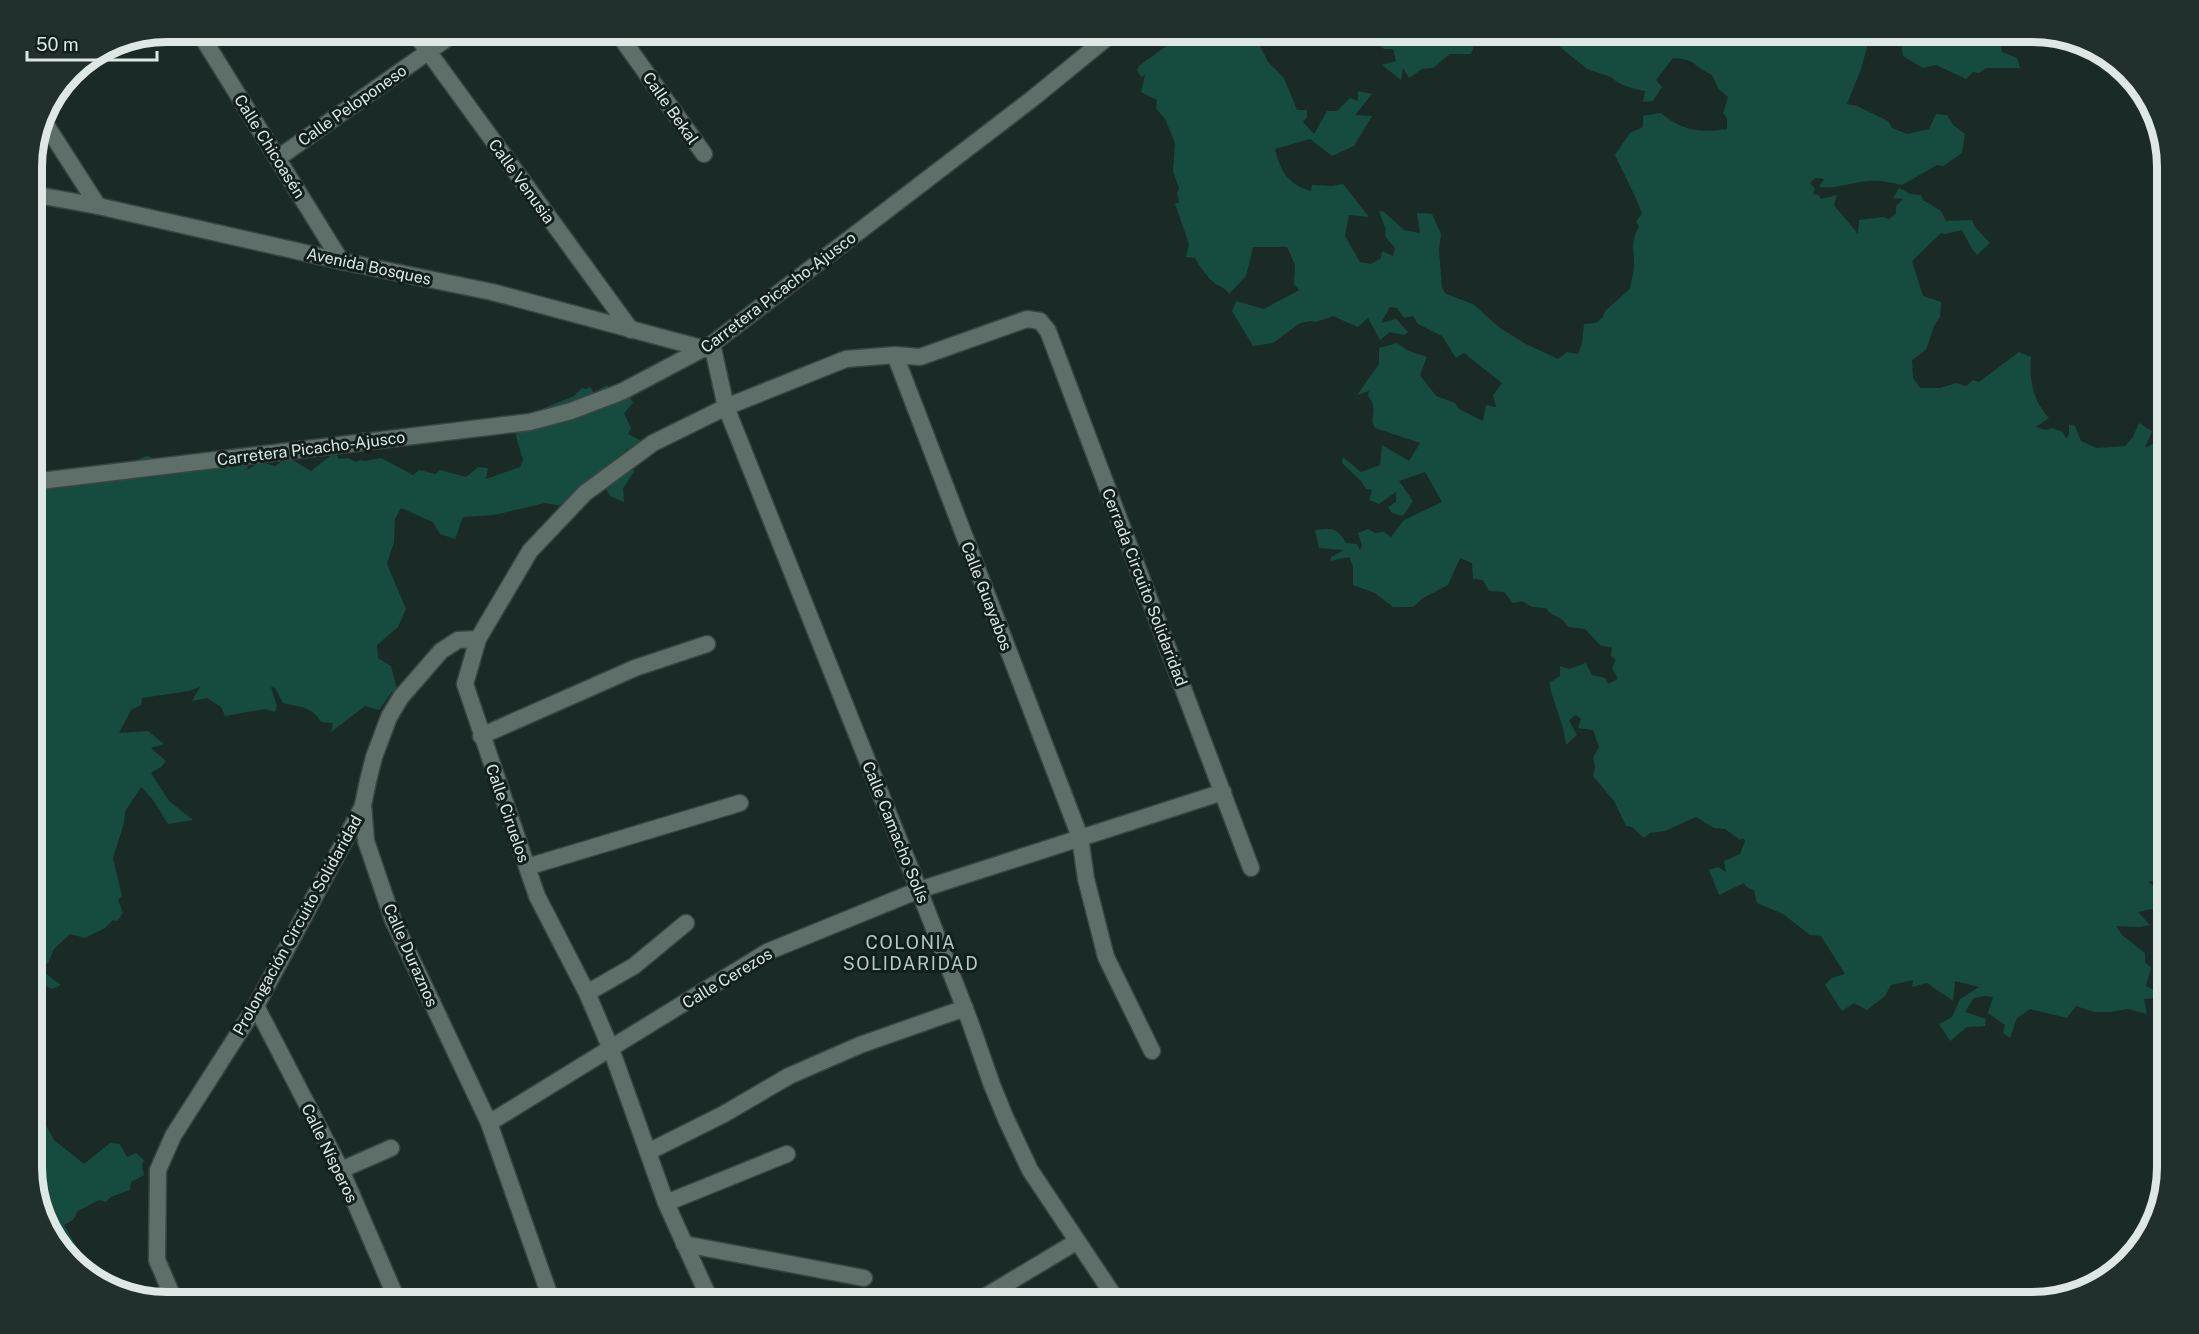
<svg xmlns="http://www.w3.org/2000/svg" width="2199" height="1334" font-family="'Public Sans',sans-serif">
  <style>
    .green { fill: #164c40 }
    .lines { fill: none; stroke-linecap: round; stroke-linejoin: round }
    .minor-casing { stroke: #394542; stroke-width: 19 }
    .tertiary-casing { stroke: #394542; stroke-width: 19 }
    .secondary-casing { stroke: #394542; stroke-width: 19 }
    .minor { stroke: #5e6f6a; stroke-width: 16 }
    .tertiary { stroke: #5e6f6a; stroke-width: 16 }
    .secondary { stroke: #5e6f6a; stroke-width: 16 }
    .labels { text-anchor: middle; stroke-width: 6; stroke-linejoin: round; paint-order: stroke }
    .street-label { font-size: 16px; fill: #dde7e4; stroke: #11201c }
    .neighbourhood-label { font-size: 18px; letter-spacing: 1.5px; fill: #b6c9c3; stroke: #11201c }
    .rim { fill: none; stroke: #dde7e4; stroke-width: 8 }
  </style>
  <rect width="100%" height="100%" fill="#1a2a26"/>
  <path class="green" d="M1186,32H1199L1201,38L1217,43L1249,40L1252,45L1260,46L1268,62L1284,78L1297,110H1307V117L1303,122L1314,134L1327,111H1337L1350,98L1358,101V91L1372,94L1355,115L1372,116L1354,146L1332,156L1310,139L1275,149C1280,170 1288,185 1311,191L1312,185L1332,186L1343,184L1369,217L1349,215L1345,236L1360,262L1371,264L1381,258L1382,251L1393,256L1395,248L1385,236L1386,230L1379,211L1384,212L1404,230L1420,233L1417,213L1432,214L1441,234L1439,250L1442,288L1446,294L1473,304L1500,328L1524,343L1558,359L1567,352L1578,354L1582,343L1584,324L1596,323L1602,318L1606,310L1630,289C1631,281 1634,273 1634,265C1634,245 1630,245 1639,226L1636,222L1642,213C1634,192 1624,175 1615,155L1630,133L1643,127V116L1661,113C1682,131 1700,133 1727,129V118L1723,113L1728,97L1718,88L1712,75C1693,66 1696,59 1673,58L1656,80L1662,87L1653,101L1643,102L1645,91C1634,89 1618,85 1611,77L1587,69L1559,46L1556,32H1877L1869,40L1861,69L1847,104L1857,106L1888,121L1892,128L1907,134L1929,129L1936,114L1947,115L1953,125L1965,134L1962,153L1943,166L1937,165L1902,185C1890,182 1879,180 1867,181C1850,183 1836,189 1819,187L1824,179L1815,178L1810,183L1815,189L1813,194L1819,195L1821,199L1837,195L1834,205L1858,234L1859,220L1883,217L1889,219L1896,213V206L1903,199L1893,198L1899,188L1910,194L1921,195L1923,200L1941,211L1946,221L1972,220L1975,227L1990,243L1977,255L1972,249L1962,230L1945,234L1941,233L1912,261L1923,296L1941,302L1940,317L1934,326L1926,350L1912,360L1913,378L1920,388H1940L1956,383L1966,386L1973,380L1979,382L2019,352L2031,357C2029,380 2033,401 2049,418L2036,427L2046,430L2052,428L2063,432L2066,439L2069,434V424L2075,426L2081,441L2097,448L2125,446L2133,437L2139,423L2152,431L2145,448L2154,443L2162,445L2166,443L2161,428L2167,431V879L2162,884L2151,881L2148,882L2167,896V902L2164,906L2167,909L2166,913L2152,909L2138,912L2150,925L2140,927L2116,926L2122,935L2145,953V962L2151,968L2146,986L2161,994L2156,998L2144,999L2147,1014L2128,1009L2110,1012H2094L2076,1006L2067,1018L2030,1009L2017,1018L2010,1038L2003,1033L2005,1025L1988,1013L1993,997L1984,996L1974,998L1965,1012L1986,1019L1985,1026L1967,1027L1950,1041L1939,1024L1952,1017L1960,999L1979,987L1955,981L1953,1001L1927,983L1912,987L1913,980L1891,985L1885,996L1867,1010L1854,1003L1842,1011L1825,985L1832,978L1845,974L1821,936L1810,935L1783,914L1757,903L1754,890L1746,887L1744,883L1719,895L1709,870L1718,867L1726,872L1724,861L1740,854L1745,841L1743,838L1740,840L1725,829L1714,828L1696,817L1665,831L1650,833L1644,838L1632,827L1626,826L1614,801L1593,776L1595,767L1593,758L1599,747L1593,730L1578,728L1581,719L1576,715L1569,720L1577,735L1566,745C1564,724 1554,705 1549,683L1560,676V666L1569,669L1586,663L1592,675L1605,678L1608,684L1618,679L1612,668L1616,660L1611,656L1612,647L1601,646L1585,629L1568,627C1562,615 1552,618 1546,608L1532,607L1522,601L1513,603L1504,592L1489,591L1483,580L1473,579L1472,563L1460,558L1448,585L1423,598L1413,607H1393L1375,593L1353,585V566L1349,557L1330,561L1331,557L1344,550L1319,548L1315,530C1332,528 1337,527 1346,543L1357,544L1360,550L1362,545L1358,533L1368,529L1375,533L1384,532L1391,537L1404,520L1442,502L1425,472L1399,481L1413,501L1403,516L1392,513L1388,507L1396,502V492L1379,504L1369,500L1372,490L1366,489L1361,481L1342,463L1343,457L1361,472L1380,465L1382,445L1409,461L1420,443L1375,428L1372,421C1374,412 1375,404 1368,396L1369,391L1357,395L1379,364V348L1397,343L1407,350L1427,357L1420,375L1436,396L1455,403L1459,409L1483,421L1486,405L1496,407L1493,395L1502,383L1464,353L1456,358L1442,336L1418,324L1413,316L1404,318L1397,308L1390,307L1381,323L1396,319L1408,332L1404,335L1390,332L1380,340L1368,318L1358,327L1333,316L1316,322L1311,321L1300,323L1273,343L1253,346L1232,311L1236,301L1264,309L1299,290L1294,284L1295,265L1287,247H1253L1246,276L1229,294C1225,288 1223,288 1217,285C1208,278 1201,269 1195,258L1186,257L1189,244L1175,204L1179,202L1177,193L1179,188L1173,171L1175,143L1165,119L1156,108L1157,100L1141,92L1145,75L1141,77L1137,70L1140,65Z
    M1383,32H1480L1471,54H1450L1433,68L1422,69L1409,78L1403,68L1401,80L1382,65L1396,61L1393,49H1384L1374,41Z
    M1911,32H1997L1994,34L1999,40L2002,52L2017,58L2020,68H1986L1979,73L1973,72L1966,79L1936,65L1923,68L1903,56L1901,41L1909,36Z
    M607,385L609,388L626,389L633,403L624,413L631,428L628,434L641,441L629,451L627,448L624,454L628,462L623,472L635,470L623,489L624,502L610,496L606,489L567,507L545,503L494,515L463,517L455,539L440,534L433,522L401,508L395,519L394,542L387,564L406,609L398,627L377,645L378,658L391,666L397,689L392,692L379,710L365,706L331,732L333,723L321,722C312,706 299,707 283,703L275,688L271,687L277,706L275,712L265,709L225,716L221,707L207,698L192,701L200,687L189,691L142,698L141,705L131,710L119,733L148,731L164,744L151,748L166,761L161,767L151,773L169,801L193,820L168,824L153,800L141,787L125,812L124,823L113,858L122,896L118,899L123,913L117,921L113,920L105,928L85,938L70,934L54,949L48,963L38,968L61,985L52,989L37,981L32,989V553L38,537L36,530L38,523L32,516L33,487L54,477L80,486L146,456L164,461L223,464L234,466L249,460L247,470L260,462L275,466L285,459H291L311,471L335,452L339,459L348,458L356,462L359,460L365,461L381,458L413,475L419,470L435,474L440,470L466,477L478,467L488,468L486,479L520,467L523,460L516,436L519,418L574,396L582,388L586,389L590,387L594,393Z
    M32,1118L43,1120L54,1140L84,1164L110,1143L120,1144L127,1157L136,1153L144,1160L142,1166L144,1175L131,1182L130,1190L111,1197L106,1202L99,1200L78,1211L73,1220L64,1225L86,1263L82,1268L50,1235L32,1176Z"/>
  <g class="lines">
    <defs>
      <path id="minor" d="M199,32L341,261
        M414,32L631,330
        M617,32L704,154
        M41,117L98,206
        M278,158L456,32
        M712,344L726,407L919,890L970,1022L992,1085L1006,1119L1030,1170L1118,1302
        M895,355L1080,837L1086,879L1106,957L1152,1051
        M478,639L458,640L441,651L401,697L389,717L374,757L368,781L363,805L366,841L393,920L489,1123L552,1302
        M481,736L635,668L707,644
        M527,867L740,803
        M587,993L634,966L686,923
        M256,1006L341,1170L398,1302
        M489,1123L767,952L919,890L1223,792
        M648,1152L724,1114L789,1076L860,1045L965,1008
        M341,1170L391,1148
        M666,1203L787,1154
        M684,1244L864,1278
        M175,1302L157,1260L158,1170L173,1136L256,1006L363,806
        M711,1302L666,1203L611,1049L587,993L537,896L527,867L465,684L478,639L530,551L585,493L653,443L726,407L846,359L895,355L920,357L1027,319L1040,321L1048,331L1251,868
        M976,1302L1076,1242"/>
      <path id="tertiary" d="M32,194L98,206L341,261L492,292L705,349"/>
      <path id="secondary" d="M32,482L530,422L571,411L621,392L712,344L1032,99L1114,32"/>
    </defs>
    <use href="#minor" class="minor-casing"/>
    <use href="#tertiary" class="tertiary-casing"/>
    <use href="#secondary" class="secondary-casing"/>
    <use href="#minor" class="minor"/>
    <use href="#tertiary" class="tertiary"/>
    <use href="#secondary" class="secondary"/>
  </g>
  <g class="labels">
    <g class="street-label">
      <text transform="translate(352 105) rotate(-35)" y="6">Calle Peloponeso</text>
      <text transform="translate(671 108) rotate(55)" y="6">Calle Bekal</text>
      <text transform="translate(270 146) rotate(58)" y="6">Calle Chicoasén</text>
      <text transform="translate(522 181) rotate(54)" y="6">Calle Venusia</text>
      <text transform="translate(369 266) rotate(12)" y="6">Avenida Bosques</text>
      <text transform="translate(778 292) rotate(-37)" y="6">Carretera Picacho-Ajusco</text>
      <text transform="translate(311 448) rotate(-7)" y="6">Carretera Picacho-Ajusco</text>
      <text transform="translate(1145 587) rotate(69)" y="6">Cerrada Circuito Solidaridad</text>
      <text transform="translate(987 596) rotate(69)" y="6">Calle Guayabos</text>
      <text transform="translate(508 813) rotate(71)" y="6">Calle Ciruelos</text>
      <text transform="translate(896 832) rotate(68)" y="6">Calle Camacho Solís</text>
      <text transform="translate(297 925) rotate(-61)" y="6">Prolongación Circuito Solidaridad</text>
      <text transform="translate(411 955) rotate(66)" y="6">Calle Duraznos</text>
      <text transform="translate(727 978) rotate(-31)" y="6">Calle Cerezos</text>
      <text transform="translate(330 1153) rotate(64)" y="6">Calle Nísperos</text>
    </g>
    <g class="neighbourhood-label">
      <text x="911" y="949">COLONIA<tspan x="911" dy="21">SOLIDARIDAD</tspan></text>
    </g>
  </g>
  <path d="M0 0H2199V1334H0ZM167 42H2032A125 125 0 0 1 2157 167V1167A125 125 0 0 1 2032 1292H167A125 125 0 0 1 42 1167V167A125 125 0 0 1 167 42Z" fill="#21302c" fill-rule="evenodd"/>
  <path class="rim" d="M167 42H2032A125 125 0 0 1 2157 167V1167A125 125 0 0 1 2032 1292H167A125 125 0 0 1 42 1167V167A125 125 0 0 1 167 42Z"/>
  <path d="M27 51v9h130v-9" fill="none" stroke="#dde7e4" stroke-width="3"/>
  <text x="36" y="51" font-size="18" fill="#dde7e4" stroke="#11201c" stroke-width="4.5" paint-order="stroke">50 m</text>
</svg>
